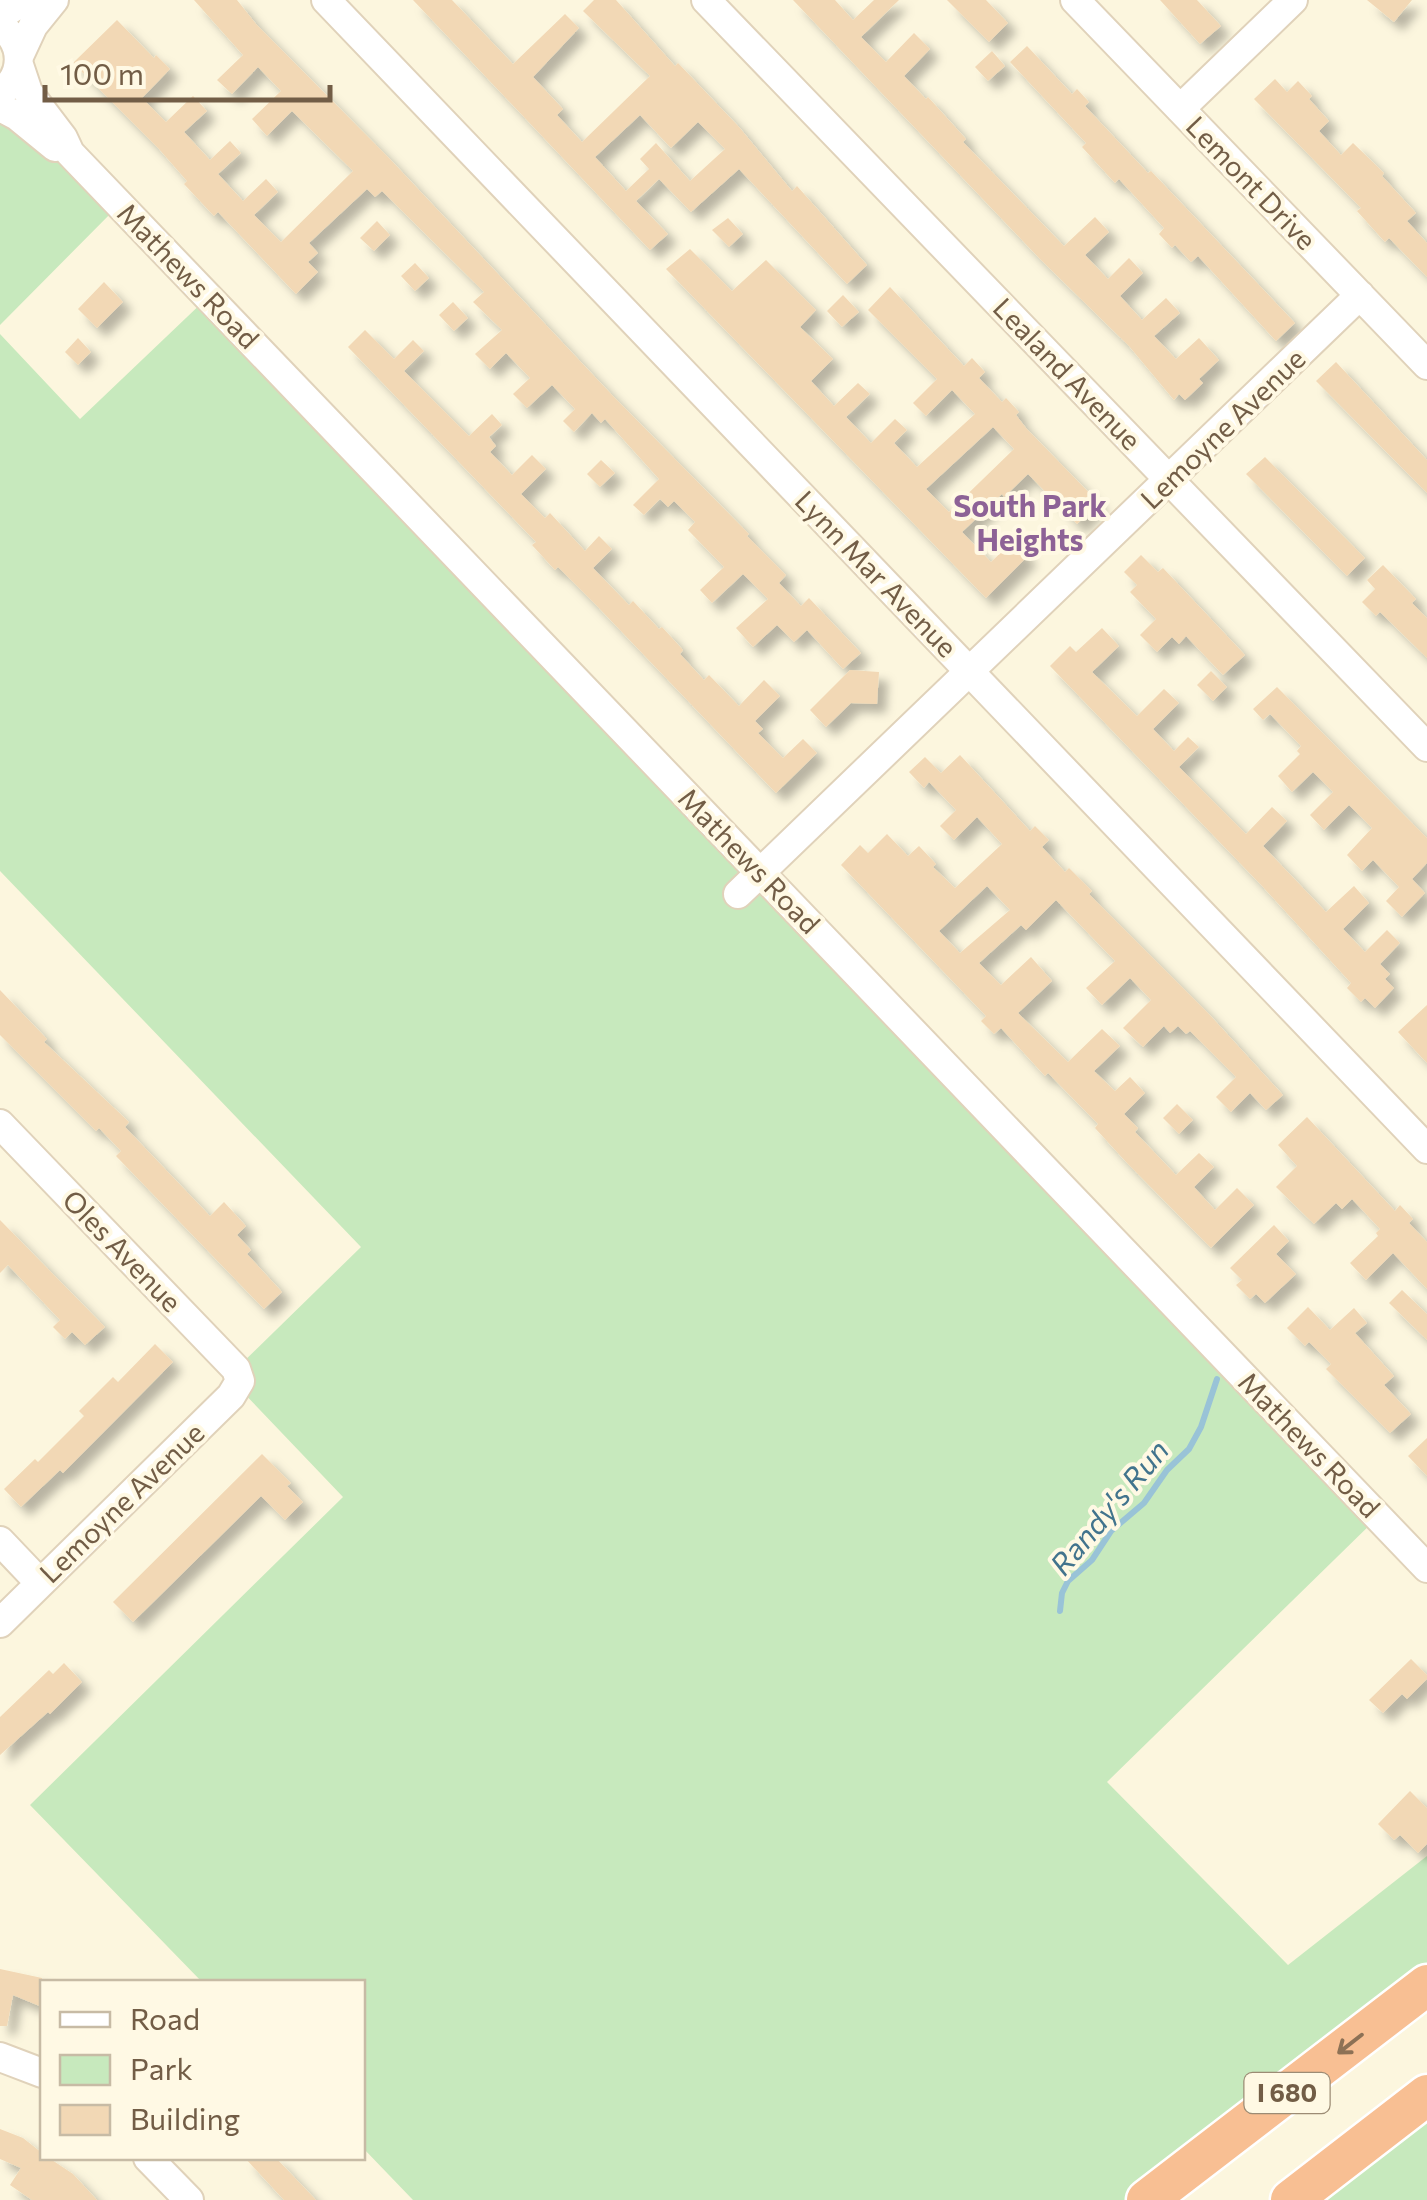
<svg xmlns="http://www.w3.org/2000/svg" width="1427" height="2200" font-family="Commissioner,sans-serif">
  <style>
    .green { fill: #c7e9bd }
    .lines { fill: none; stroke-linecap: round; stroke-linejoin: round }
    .stream { stroke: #99c3d7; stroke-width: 6 }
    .building { fill: #f2d8b5; fill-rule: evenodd; filter: url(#shadow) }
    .minor-casing { stroke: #e0d2ba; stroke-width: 32 }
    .highway-casing { stroke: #fff; stroke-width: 45 }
    .minor { stroke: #fff; stroke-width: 28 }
    .highway { stroke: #f8bf93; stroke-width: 40 }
    .oneway { stroke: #8d7155 }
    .labels { text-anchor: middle; stroke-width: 8; stroke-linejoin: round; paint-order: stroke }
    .shield { fill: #fff9e4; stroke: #9c8c75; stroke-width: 2.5 }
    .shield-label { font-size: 25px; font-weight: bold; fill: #725d46 }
    .street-label { font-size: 28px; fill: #725d46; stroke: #fff9e4 }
    .neighbourhood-label { font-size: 30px; font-weight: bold; fill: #8d6296; stroke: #fff9e4 }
    .water-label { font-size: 30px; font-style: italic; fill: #42748d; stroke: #fff9e4 }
  </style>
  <defs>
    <filter id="shadow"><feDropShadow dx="9" dy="9" stdDeviation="5" flood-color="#0004"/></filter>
  </defs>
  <rect width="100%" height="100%" fill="#fcf6de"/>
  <path class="green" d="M0,107L119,205L0,325Z
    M208,297L1378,1517L1107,1782L1288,1965L1427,1856V1985L1147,2200H413L363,2148L362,1982H202L30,1805L343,1497L238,1387L236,1369L361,1247L0,871V334L80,419Z
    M1427,2095V2200H1291Z"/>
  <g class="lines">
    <path class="stream" d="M1060,1611L1062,1593L1068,1581L1092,1560L1111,1531L1144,1503L1167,1470L1189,1449L1201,1427L1217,1379"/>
  </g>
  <path class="building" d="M194,0H237L256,24L388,157L612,395L749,534L747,536L786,575L779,583L801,606L809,598L861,653L843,669L807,630L794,642L777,625L753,647L736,628L768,599L743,574L712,603L700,590L724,567L688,530L695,522L674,501L668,507L660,499L644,515L633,505L659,479L605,419L601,423L592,413L574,432L563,421L575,409L552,385L527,408L513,394L530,378L506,353L490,369L475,354L502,330L473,302L484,292L382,191L375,197L367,189L309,243L318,253L308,262L318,272L296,294L218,212L214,216L184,184L187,181L159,149L73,63L117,20L154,58L156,55L170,69L142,98L166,122L193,96L207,111L184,132L210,160L230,141L241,153L218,174L243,201L266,179L278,192L254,215L281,242L353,171L292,111L267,136L252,119L281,91L258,67L232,94L217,80L243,55Z
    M413,0H452L513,64L565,14L579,28L533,77L563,109L557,115L582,142L650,76L583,11L594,0H616L675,66L678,63L739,127L792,191L797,186L867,265L847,284L739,169L691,212L659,179L636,201L668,234L650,250ZM640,115L671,148L698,122L725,149L690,181L656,143L640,159L649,169L626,191L595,157Z
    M793,0H835L853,20L874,0H899L861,37L886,62L914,33L930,49L904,76L926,99L928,97L966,139L963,142L1064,246L1095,217L1109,232L1085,255L1108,279L1129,258L1143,273L1120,296L1142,320L1166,298L1180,313L1154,336L1176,359L1199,338L1219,360L1199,379L1203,383L1185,400L1179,394L1174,400L1129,346L1040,259Z
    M947,0H986L1008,23L989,42Z
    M1160,0H1197L1221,26L1200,44Z
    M1367,0H1412L1394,22Z
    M1027,46L1072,94L1077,89L1089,102L1085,106L1148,173L1151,171L1295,323L1276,341L1198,256L1191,262L1175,245L1172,248L1159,234L1164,228L1119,179L1115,183L1082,147L1086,143L1010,62Z
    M992,51L1005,66L988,81L975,67Z
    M1275,79L1287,92L1298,81L1312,96L1309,99L1329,121L1319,131L1341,155L1353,143L1384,173L1382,176L1416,213L1407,221L1427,243V277L1389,238L1385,242L1357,211L1361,208L1254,99Z
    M728,218L743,234L729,247L712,230Z
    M377,221L390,235L374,251L360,238Z
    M690,249L732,291L766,260L816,310L800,327L833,359L811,381L834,406L858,383L870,394L846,417L871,443L895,419L907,430L894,443L917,467L975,414L952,390L926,416L913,403L937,379L868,310L890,287L964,366L972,358L985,372L979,378L1002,402L1006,398L1019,412L1016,415L1026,428L1099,503L1077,524L1028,474L1004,497L1002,494L962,532L991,562L1013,541L1028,556L986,598L666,269ZM993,427L1014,449L949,512L926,489Z
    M415,263L429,278L415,291L401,276Z
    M104,282L123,302L97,328L78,309Z
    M843,295L859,312L842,327L827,311Z
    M453,302L468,318L454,331L439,315Z
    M365,330L394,359L413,340L424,351L404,371L469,436L492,414L502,425L489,437L496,446L490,452L512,475L532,455L546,469L521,494L545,518L550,513L585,551L599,536L612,549L593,568L629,605L633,601L659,629L662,627L683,650L680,654L704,680L709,675L739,706L764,680L780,696L755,721L763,729L758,733L783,758L803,739L817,753L776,793L597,606L558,567L555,570L532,545L536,542L348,347Z
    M78,338L91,352L78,365L65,352Z
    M1336,362L1427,460V493L1316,381Z
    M1265,457L1365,558L1347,576L1246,474Z
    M601,460L615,473L600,487L587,474Z
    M1141,555L1158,572L1163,568L1245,655L1223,675L1186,636L1179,644L1172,637L1157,652L1140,635L1156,619L1130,592L1137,585L1124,572Z
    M1383,565L1416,599L1412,603L1427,618V658L1380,612L1376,616L1362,602L1375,589L1367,580Z
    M1102,628L1119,646L1092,672L1137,716L1164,689L1179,703L1153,729L1174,751L1188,737L1199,747L1179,767L1246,834L1272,807L1287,821L1263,846L1326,912L1354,886L1369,903L1343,929L1365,952L1387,930L1400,943L1380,964L1390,974L1385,979L1394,988L1375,1008L1365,998L1361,1002L1347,988L1351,983L1263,887L1050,666L1070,646L1076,652Z
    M850,670L879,672L877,704L851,703L826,727L810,710Z
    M1211,671L1227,687L1213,701L1197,685Z
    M1277,687L1427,838V863L1412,879L1425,893L1402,917L1386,901L1399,887L1373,860L1362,871L1347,855L1372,828L1349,805L1324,830L1310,815L1333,792L1313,772L1292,792L1278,776L1300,754L1297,751L1301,746L1270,714L1263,720L1253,709Z
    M960,755L1030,831L1035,826L1049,840L1042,847L1065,872L1069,868L1092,891L1089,894L1208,1013L1283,1095L1266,1110L1250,1093L1231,1112L1216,1097L1236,1077L1190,1031L1186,1034L1178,1026L1170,1033L1164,1026L1143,1047L1123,1028L1151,1000L1130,978L1102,1005L1086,988L1115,961L1056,900L1026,930L1021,925L979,963L1001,985L1031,957L1052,981L1018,1013L1068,1062L1102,1029L1120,1046L1094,1071L1115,1091L1130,1077L1145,1093L1124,1114L1138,1128L1135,1132L1176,1175L1199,1153L1214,1167L1194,1187L1215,1210L1237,1188L1254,1205L1211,1248L1128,1164L1095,1128L1098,1124L1048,1073L1045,1076L1001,1028L994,1034L981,1021L986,1016L841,865L860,845L868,853L887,834L908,856L919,846L936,864L933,867L955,888L1002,844L977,817L954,840L940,826L956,810L929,782L924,788L909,772L925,757L941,773ZM987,886L1010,910L960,953L939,931Z
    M0,990L47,1039L44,1042L129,1122L125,1127L210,1216L224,1202L246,1226L237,1235L251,1250L247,1254L282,1292L264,1309L116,1156L121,1151L99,1128L96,1131L0,1035Z
    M1427,1005V1063L1398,1032Z
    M1177,1104L1193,1120L1179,1134L1163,1118Z
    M1307,1117L1395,1211L1400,1205L1413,1219L1409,1223L1427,1242V1289L1393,1253L1366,1280L1350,1263L1378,1236L1376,1233L1380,1229L1352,1199L1342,1209L1336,1203L1314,1224L1276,1187L1297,1166L1278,1145Z
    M0,1220L105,1327L85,1345L72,1332L65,1339L53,1327L60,1320L8,1265L0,1273Z
    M1274,1225L1289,1241L1276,1254L1296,1274L1265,1303L1256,1294L1250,1299L1236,1285L1242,1280L1230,1268Z
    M1402,1290L1427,1314V1340L1389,1303Z
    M1308,1307L1330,1330L1354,1308L1367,1323L1355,1333L1394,1376L1384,1385L1411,1414L1390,1433L1326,1369L1331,1364L1309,1342L1305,1346L1287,1328Z
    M155,1344L173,1362L63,1473L60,1470L21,1507L4,1489L35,1459L38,1462L84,1416L79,1411L113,1377L118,1382Z
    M1427,1438V1476L1408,1456Z
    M262,1454L291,1483L287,1486L303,1502L285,1520L261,1496L257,1500L133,1622L113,1602Z
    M1411,1659L1427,1675V1679L1407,1699L1402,1694L1383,1713L1369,1700Z
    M64,1663L82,1682L50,1714L48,1712L0,1755V1717L49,1670L53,1674Z
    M1410,1791L1427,1808V1844L1418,1853L1400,1835L1394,1840L1378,1824Z
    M0,1969L42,1978V2007L13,1995L7,2026H0Z
    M0,2129L23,2138L42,2153V2158H49L73,2174L97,2200H32L10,2185L21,2168L0,2159Z
    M245,2158H276L316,2200H284Z"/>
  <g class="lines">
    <defs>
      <path id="minor" d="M326,0L1427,1149
        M706,0L1427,747
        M1075,0L1427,365
        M0,16L25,0
        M0,25C25,44 25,75 0,93
        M20,54L33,26L54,0
        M19,65L28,92L63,138L70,153L1427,1568
        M0,107L17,116L55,147
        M1180,109L1293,0
        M738,894L1360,295
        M0,1124L236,1369L240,1381L231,1396L0,1623
        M0,1541L40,1583
        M0,2057L42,2073
        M148,2158L189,2200"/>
      <path id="highway" d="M1147,2200L1427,1985
        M1291,2200L1427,2095"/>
    </defs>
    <use href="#minor" class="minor-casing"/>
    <use href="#highway" class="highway-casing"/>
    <use href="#minor" class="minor"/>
    <use href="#highway" class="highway"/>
  </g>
  <defs><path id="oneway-shaft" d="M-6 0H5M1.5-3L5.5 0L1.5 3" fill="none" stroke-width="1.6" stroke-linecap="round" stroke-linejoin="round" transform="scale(2.5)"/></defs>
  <use class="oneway" href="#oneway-shaft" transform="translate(1350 2044) rotate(142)"/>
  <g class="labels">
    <rect class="shield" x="1244.5" y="2073" width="85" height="40" rx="8"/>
    <g class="shield-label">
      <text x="1287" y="2102">I 680</text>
    </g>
    <g class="street-label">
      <text transform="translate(1251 183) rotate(46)" y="10">Lemont Drive</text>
      <text transform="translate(188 276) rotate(46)" y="10">Mathews Road</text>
      <text transform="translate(1067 374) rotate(46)" y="10">Lealand Avenue</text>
      <text transform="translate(1223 429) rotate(-44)" y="10">Lemoyne Avenue</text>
      <text transform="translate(876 574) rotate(46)" y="10">Lynn Mar Avenue</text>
      <text transform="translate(749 861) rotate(46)" y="10">Mathews Road</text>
      <text transform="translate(122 1251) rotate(46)" y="10">Oles Avenue</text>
      <text transform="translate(1309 1445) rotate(46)" y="10">Mathews Road</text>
      <text transform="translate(122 1503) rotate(-44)" y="10">Lemoyne Avenue</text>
    </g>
    <g class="neighbourhood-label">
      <text x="1030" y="517">South Park<tspan x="1030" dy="34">Heights</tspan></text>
    </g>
    <g class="water-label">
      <text transform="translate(1110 1508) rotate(-50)" y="10">Randy's Run</text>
    </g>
  </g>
  <rect x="40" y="1980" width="325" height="180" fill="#fff9e4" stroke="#c7bba5" stroke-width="2.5"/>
  <rect x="60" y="2012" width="50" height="15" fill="#ffffff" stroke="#c7bba5" stroke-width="2.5"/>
  <text x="130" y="2030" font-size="30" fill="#725d46">Road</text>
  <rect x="60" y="2055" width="50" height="30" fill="#c7e9bd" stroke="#c7bba5" stroke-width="2.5"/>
  <text x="130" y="2080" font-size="30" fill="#725d46">Park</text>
  <rect x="60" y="2105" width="50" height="30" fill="#f2d8b5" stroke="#c7bba5" stroke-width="2.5"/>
  <text x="130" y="2130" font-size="30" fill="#725d46">Building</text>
  <path d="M45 85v15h285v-15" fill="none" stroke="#725d46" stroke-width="5"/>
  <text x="60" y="85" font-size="30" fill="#725d46" stroke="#fff9e4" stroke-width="8" paint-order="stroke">100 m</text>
</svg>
